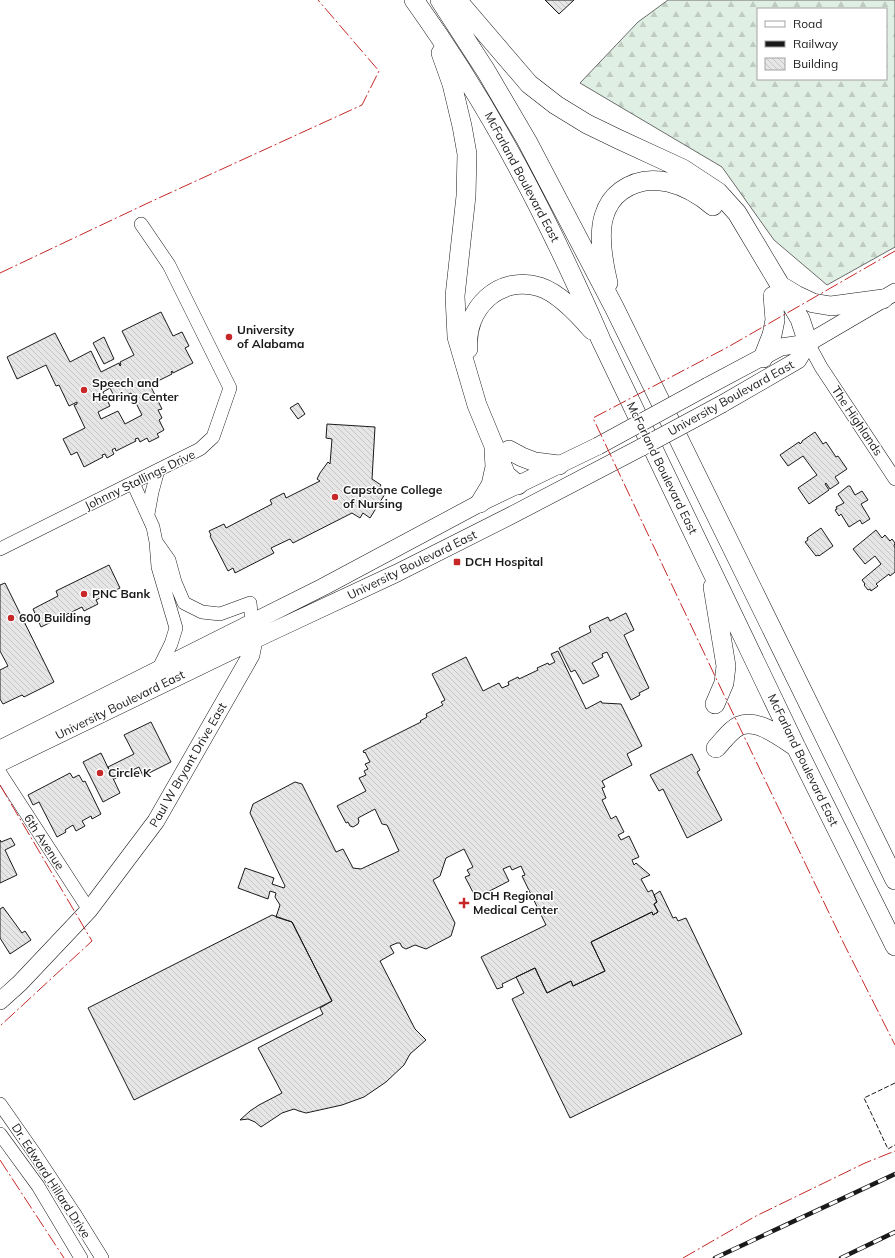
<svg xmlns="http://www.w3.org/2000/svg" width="895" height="1258" font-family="Mulish,sans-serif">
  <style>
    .forest { fill: url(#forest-firs); stroke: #6a6a6a; fill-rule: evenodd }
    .building { fill: url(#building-back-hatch); stroke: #1a1a1a; fill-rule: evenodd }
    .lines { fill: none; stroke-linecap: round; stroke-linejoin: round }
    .minor-casing { stroke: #1a1a1a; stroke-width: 14 }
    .major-casing { stroke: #1a1a1a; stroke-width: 18 }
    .highway-casing { stroke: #1a1a1a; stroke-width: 20 }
    .minor { stroke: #fff; stroke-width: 13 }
    .major { stroke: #fff; stroke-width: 17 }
    .highway { stroke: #fff; stroke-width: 19 }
    .rail-casing { stroke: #1a1a1a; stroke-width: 4.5 }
    .rail { stroke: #fff; stroke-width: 3; stroke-dasharray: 9; stroke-linecap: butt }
    .major-bridge-casing { stroke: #1a1a1a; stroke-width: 18; stroke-linecap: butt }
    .major-bridge { stroke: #fff; stroke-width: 17 }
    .fence { stroke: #1a1a1a; stroke-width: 1; stroke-dasharray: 5 2; stroke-linecap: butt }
    .power { stroke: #c62828; stroke-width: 1; stroke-dasharray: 14 3 2 3; stroke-linecap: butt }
    .poi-dot { fill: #c62828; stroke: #fff; stroke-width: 1.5 }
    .labels { text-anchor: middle; stroke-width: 3; stroke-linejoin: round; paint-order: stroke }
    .street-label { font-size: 12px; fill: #1a1a1a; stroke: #fff }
    .poi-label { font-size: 12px; font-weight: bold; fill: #1a1a1a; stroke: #fff; text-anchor: start }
  </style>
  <defs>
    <pattern id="forest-firs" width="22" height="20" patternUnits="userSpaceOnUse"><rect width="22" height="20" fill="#e0efe3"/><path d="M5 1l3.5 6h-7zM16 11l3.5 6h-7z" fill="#c0ccc2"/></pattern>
    <pattern id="building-back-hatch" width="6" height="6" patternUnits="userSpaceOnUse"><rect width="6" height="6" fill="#e6e6e6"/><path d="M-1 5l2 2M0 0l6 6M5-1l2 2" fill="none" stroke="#c5c5c5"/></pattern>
  </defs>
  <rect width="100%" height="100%" fill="#fff"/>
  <path class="forest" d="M668,0H895V247L827,285L774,240L722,167L580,83L638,22ZM758,9H886V79H758Z"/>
  <path class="building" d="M545,0H574L559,14Z
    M161,312L173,336L182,332L189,346L185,348L193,363L173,373L172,371L171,372L172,374L150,385L162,409L158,410L162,418L159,420L164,430L157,434L159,437L149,442L147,438L140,442L138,438L135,439L136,441L116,451L115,448L112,450L114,454L107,458L105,454L102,455L103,457L84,467L77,452L71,455L63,439L85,428L74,405L77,404V402L69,406L59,385L56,386L46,365L17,379L7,357L55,333L70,362L91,351L101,372L119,363L120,366L121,365L120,362L134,355L122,331ZM110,388L116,400L131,393L142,415L125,424L118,411L101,419L98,412L110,406L103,392Z
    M104,337L114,359L104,364L93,343Z
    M298,403L305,414L298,419L290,408Z
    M327,424L375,427L372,479L381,485L378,490L385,494L370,518L363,513L360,518L352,513L293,543L290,539L271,548L274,553L235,573L233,568L228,571L210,536L211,535L209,531L224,524L226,528L272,504L270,500L284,493L286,498L320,481L317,479L320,473L328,462L330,464L332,439L326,438Z
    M815,432L823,444L826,442L836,457L838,456L847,469L835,477L839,483L830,489L826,483L825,484L829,490L809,504L798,488L817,475L803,456L788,466L780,455L799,442L800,444L802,442V441Z
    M848,486H850L855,495L862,491L868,500L861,504L870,519L862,524L860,520L849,527L841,514L839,516L835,510L837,509L836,507L844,503L838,494Z
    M821,528L833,546L819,556L818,555L816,556L805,542L808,540L807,538Z
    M876,530L882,538L885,535L890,541L892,539L895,543L894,546L895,548V572L890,576L889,574L876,584L878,586L871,591L870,589L868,590L864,585L865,584L862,580L881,564L875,556L865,564L853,549Z
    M109,565L120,588L96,600L98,604L84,611L82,607L41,627L33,609L58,596L56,591Z
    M5,583L54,682L24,697L22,695L3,704L0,699V670L8,666L0,651V585Z
    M626,613L634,630L624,635L649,688L639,693L640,695L631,700L607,652L602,654L603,657L592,663L599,676L583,684L575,670L571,672L559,648L591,632L589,626L608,617L610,621Z
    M558,651L586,709L601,701L602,703L621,704L642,746L627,754L632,765L602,781L605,787L602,788L606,798L602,800L611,819L616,816L624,832L618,835L621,840L629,836L639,857L632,860L634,865L636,863L650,875L641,879L648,892L652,890L657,902L654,904L658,912L653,915L652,912L591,942L605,971L573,986L571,981L547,993L535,968L502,984L503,987L497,989L481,957L546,925L522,876L525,875L521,866L512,870L510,866L503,869L509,881L476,898L465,877L470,875L467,870L473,867L464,849L446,858L440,876L433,880L455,923L451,936L426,949L415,945L406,949L402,947L400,943H397L390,946L394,953L380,961L415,1029L426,1040L410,1054L404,1065L386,1082L364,1097L342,1105L306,1113L299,1111L294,1109L282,1113L261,1127L255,1122L248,1119L240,1120L250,1111L259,1105L282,1093L258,1048L323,1014L320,1008L332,1001L292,922L276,917L280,905L275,897L276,893L270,891L268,899L238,888L245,868L274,878L272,884L284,888L285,886L250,813L253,804L295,782L302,784L336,852L343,849L353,868L361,869L399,851L387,825L382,824L375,809L358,818L359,821L358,824L353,827L350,826L348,822L346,823L337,806L366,791L359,778L366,775L364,771L368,769L365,764L370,762L365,752L364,753L363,751L421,722L420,721L427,717L426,714L443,705L441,702L445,700L432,674L466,657L483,691L499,683L502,688L509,685L508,682L518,677L519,679L538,670L537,668L548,663L549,665L555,662L551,654Z
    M151,722L171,762L143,776L139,767L114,779L108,767L134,754L124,735Z
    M101,753L120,793L103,802L83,762Z
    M692,754L700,770L697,772L722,820L687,838L663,789L659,791L650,775Z
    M70,773L73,778L79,775L83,782L85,781L101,814L92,819L91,816L82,821L85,826L76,831L73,825L65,830L66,832L57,837L39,802L33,805L28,795Z
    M11,838L15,845L5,850L17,875L0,883V840L1,842Z
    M660,891L673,918L676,917L678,921L686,918L742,1034L570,1118L512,999L524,993L516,977L535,968L547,993L571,981L573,986L605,971L591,942L652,912L653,915L658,912L654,904L657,902L654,895Z
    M3,907L22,933L25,931L31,940L10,954L0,938V909Z
    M272,915L292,922L332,1001L134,1100L88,1008Z"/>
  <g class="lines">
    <defs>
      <path id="minor" d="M808,343L821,367L895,479
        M133,483L153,527L156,542L158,567L176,628L171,644L158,670
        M148,514L152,492L158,470
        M157,543L169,560L175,582L184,603L202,612L220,614L250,603L252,623
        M0,549L200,449L213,437L230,388L169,265L141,224
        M0,773L89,910
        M0,1104L35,1154L74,1213L102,1258
        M0,1134L38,1186L81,1258"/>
      <path id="major" d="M708,386L781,347L808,343L895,292
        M722,404L798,360L808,343
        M0,749L323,587L480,503L598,446
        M0,763L254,640L397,573L510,516L642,447
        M0,1001L20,983L89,910L156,821L251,655L254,640L253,633"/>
      <path id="highway" d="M414,0C491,107 549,220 601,340L796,747L895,946
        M440,0L486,71L527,141L614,307L895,880
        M457,0L529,84L556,105L587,124L618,139L683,169L718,192L737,213L780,285L800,319L808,343
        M441,53L452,84L462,126L467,154L466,196L455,296L457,337L477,405L506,475L518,485
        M608,283C603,262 598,236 604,216C607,206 613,197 621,191C651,169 688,185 713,206
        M781,286L796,295L813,303L831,306L883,299
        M468,349C464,309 499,274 540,287C559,293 579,315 592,330
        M763,358L772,335L775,320L773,296
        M509,450L522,457L535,462L559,465
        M480,503L491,485L495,467L494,450
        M713,587L726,666L724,683L715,704
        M716,748C723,741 730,730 739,726C757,718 781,737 796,747"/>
    </defs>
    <use href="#minor" class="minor-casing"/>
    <use href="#major" class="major-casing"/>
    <use href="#highway" class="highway-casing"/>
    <use href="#minor" class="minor"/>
    <use href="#major" class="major"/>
    <use href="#highway" class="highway"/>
    <defs>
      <path id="rail" d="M715,1258L895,1174
        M841,1258L895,1232"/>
    </defs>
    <use href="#rail" class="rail-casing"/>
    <use href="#rail" class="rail"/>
    <defs>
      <path id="major-bridge" d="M598,446L708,386
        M642,447L722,404"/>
    </defs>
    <use href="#major-bridge" class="major-bridge-casing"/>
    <use href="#major-bridge" class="major-bridge"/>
    <path class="fence" d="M895,1083L864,1098L888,1149L895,1145"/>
    <path class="power" d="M895,251L728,347L593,418L714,674L844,944L895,1045
      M0,273L150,202L362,105L379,71L318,0
      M0,785L92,941L0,1026
      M0,1160L64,1258
      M683,1258L756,1216L865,1163L895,1151"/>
  </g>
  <g class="poi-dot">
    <circle cx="229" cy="337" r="4"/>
    <circle cx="84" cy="390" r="4"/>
    <circle cx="335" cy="497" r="4"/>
    <rect x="453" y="558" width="8" height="8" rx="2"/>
    <circle cx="84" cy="594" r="4"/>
    <circle cx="11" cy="618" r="4"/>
    <circle cx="100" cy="773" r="4"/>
    <path d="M462 897h4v4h4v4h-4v4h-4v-4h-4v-4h4z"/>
  </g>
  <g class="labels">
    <g class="street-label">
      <text transform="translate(522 177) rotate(62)" y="4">McFarland Boulevard East</text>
      <text transform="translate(731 398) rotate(-29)" y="4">University Boulevard East</text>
      <text transform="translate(857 421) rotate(56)" y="4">The Highlands</text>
      <text transform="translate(662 468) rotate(64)" y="4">McFarland Boulevard East</text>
      <text transform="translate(140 480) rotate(-26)" y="4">Johnny Stallings Drive</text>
      <text transform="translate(412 565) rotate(-26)" y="4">University Boulevard East</text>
      <text transform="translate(120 705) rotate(-26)" y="4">University Boulevard East</text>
      <text transform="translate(803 760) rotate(64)" y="4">McFarland Boulevard East</text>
      <text transform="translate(188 765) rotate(-60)" y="4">Paul W Bryant Drive East</text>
      <text transform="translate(44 842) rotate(57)" y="4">6th Avenue</text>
      <text transform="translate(51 1181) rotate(57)" y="4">Dr. Edward Hillard Drive</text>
    </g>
    <g class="poi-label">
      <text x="237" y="334">University<tspan x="237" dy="14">of Alabama</tspan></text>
      <text x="92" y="387">Speech and<tspan x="92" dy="14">Hearing Center</tspan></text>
      <text x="343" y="494">Capstone College<tspan x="343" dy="14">of Nursing</tspan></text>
      <text x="465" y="566">DCH Hospital</text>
      <text x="92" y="598">PNC Bank</text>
      <text x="19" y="622">600 Building</text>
      <text x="108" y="777">Circle K</text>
      <text x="473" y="900">DCH Regional<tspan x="473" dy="14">Medical Center</tspan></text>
    </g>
  </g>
  <rect x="757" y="8" width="130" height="72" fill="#ffffff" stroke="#a3a3a3"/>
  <rect x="765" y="21" width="20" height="6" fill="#ffffff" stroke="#a3a3a3"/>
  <text x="793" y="28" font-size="12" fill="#1a1a1a">Road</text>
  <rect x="765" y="41" width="20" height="6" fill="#1a1a1a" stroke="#a3a3a3"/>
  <text x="793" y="48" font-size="12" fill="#1a1a1a">Railway</text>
  <rect x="765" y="58" width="20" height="12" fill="url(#building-back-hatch)" stroke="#a3a3a3"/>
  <text x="793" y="68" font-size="12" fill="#1a1a1a">Building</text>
</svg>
